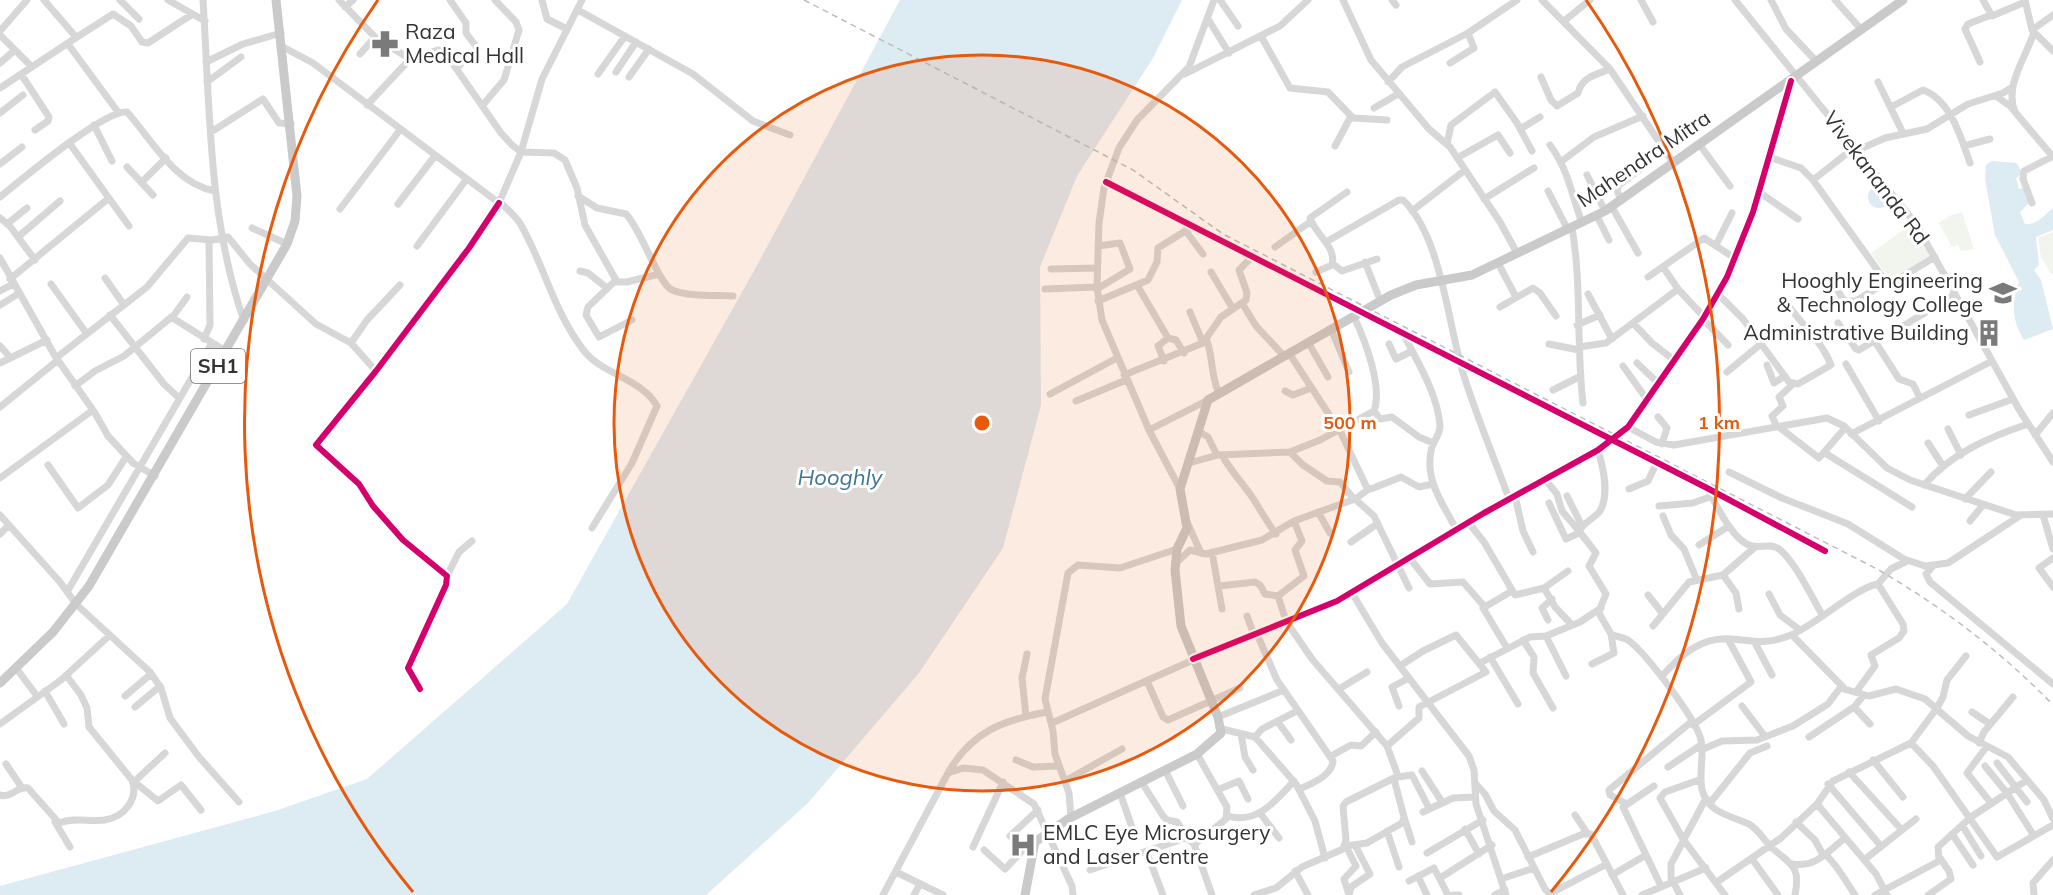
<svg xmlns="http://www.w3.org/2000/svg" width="2053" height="895" font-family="Mulish,sans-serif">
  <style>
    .green { fill: #f1f5ed }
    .water { fill: #ddebf3 }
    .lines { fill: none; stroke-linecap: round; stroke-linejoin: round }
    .minor { stroke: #d7d7d7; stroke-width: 7 }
    .major { stroke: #cacaca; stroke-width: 9 }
    .rail { stroke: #bebebe; stroke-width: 1.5; stroke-dasharray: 6 4.5; stroke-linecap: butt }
    .cycleway-casing { stroke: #fff; stroke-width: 10 }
    .cycleway { stroke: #d6006c; stroke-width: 6 }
    .ring { fill: none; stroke: #e8590c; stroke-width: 3 }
    .labels { text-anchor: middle; stroke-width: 6; stroke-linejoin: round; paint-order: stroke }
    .shield { fill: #fff; stroke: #707070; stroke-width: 1.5 }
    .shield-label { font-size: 20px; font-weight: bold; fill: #333 }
    .poi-label { font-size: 21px; fill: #333; stroke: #fff; text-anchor: start }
    .street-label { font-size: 21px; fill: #333; stroke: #fff }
    .water-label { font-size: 22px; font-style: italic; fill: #3f7597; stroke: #fff }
    .centre { fill: #e8590c; stroke: #fff; stroke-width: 3 }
    .ring-label { font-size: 18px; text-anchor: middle; font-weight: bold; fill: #e8590c; stroke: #fff; stroke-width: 6; stroke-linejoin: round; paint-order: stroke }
  </style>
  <rect width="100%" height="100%" fill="#fff"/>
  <path class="green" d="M1962,212L1974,249L1961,251L1958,245L1952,247L1939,223L1949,216Z
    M1912,224L1934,257L1890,280L1871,253Z
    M2053,232V273L2051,274L2041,257L2038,238Z"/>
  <path class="water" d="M900,0H1182L1153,58L1077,176L1040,267L1041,405L1003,548L919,673L808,803L706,895H0V886L275,811L367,779L567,604L755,269Z
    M1992,161L2017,163L2022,174L2016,178L2019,189L2024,188L2029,203L2020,212L2025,224C2038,225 2044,215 2053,208V230L2036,237L2039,265L2034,270L2041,280L2053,329L2024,340C2012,321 2011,303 2019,282L1995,235L1985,179L1986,165Z
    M1868 197a11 11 0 1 1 22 0a11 11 0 1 1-22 0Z"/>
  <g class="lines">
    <path class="minor" d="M120,0L139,19
      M168,0L205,21
      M203,0C210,108 208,218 244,321
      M339,0L375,37L410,59L438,50L444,51L501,133L512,145L521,152L554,153L565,160L577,188L585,225L616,280L588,307L586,315L599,337L632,320
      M450,0L466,23V33L478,49L456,68
      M542,0L547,19L567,29
      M1220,0L1238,26
      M1343,0L1371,60L1429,129L1450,147L1500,222L1517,253
      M1392,0L1396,5
      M1542,0L1610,69L1672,161
      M1641,0L1653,22
      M1735,0L1916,224L2020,411L2053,462
      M1771,0L1786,29L1816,61
      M1835,0L1860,28
      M1983,0L1992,16L2025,2
      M2025,0L2032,30L2053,51
      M345,7L353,0
      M578,10L693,74L753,121L790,135
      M1208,19L1229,53
      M1564,21L1590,0
      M2032,30L2053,15
      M0,31L27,0
      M0,35L31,66
      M1261,36L1290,88L1328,92L1353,118L1387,120
      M74,39L113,14L131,26L142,42L148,43L191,15
      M68,44L118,112
      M283,47L313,63L499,203L521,152L542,79L582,0
      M360,54L375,37
      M206,62L243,44L281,33
      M1980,62L1965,29L1968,24L1991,15
      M0,63L15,50
      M1450,63L1474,48L1468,33
      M616,72L636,42
      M21,74L49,117L48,121L35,130
      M598,74L625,36
      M1185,74L1280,26L1308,0
      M629,77L649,49
      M1541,77L1551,100L1557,106L1578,93C1582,77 1595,75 1610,69
      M207,82L241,57
      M1388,82L1402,67L1468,33L1517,0
      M1878,82L1903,133
      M0,88L74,39L75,36L44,0
      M1996,96L2010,106L2053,157
      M367,105L410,59
      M482,106L504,80L519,30L516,22L495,0
      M1891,107L1923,90C1951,100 1961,138 1970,163
      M1374,108L1398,94
      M2015,112C2004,85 2026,58 2034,32
      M0,113L23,95
      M94,125L112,161
      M1520,129L1540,117
      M211,132L263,99L279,123L291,124
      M70,144L129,226
      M1447,144L1451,125L1495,92L1517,123L1532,151
      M1699,144L1730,186
      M1550,145C1569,171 1571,193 1582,223
      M1335,146L1350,118
      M1964,146L1990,139
      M1858,150L1885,138L1927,129L1968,104L2003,93L2011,88
      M1769,157L1801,168L1813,180L1886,282L1895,281L1935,257
      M1457,158L1498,135L1510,153
      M1562,161L1594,137L1643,116
      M0,164L22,147
      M127,167L153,195
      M1587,175L1605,211
      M1813,180L1855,147
      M142,182L166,158
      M1106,182L1707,488L1825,551
      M1548,191L1568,230
      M1759,192L1798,219
      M578,196L597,208L626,214C642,231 658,283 672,290C689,297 715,295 733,296
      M0,197C21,180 105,109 127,112C153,141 175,184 215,191
      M1484,199L1534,168
      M1621,201L1617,190L1619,185L1646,165
      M500,202C507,209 516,216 521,225C545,267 554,313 585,352C604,375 642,379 657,406L632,463L592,528
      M2032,203L2023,179L2024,171L2053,156
      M398,204L434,157
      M1612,207L1638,253
      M340,209L400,130
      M1412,211L1465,170
      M1597,216L1609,240
      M0,218L9,225L35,260
      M7,224L27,208
      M1187,226L1188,234L1203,254
      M252,228L287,244
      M1572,228C1582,285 1576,345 1583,403
      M18,237L60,201
      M1326,242L1399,200H1403C1441,235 1448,324 1463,373C1476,415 1494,457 1509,499
      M1716,245L1732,213
      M417,246L466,180
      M1275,247L1310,222
      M0,258L55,356L95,413L108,436L133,463L155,476
      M1365,262L1380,300
      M1498,263L1516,297
      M1333,264L1342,271L1377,259
      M1663,267L1678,289L1704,317
      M1051,269L1097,268
      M580,271L588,273L607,288
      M1211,272L1233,309
      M1316,272L1332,265C1337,247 1315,234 1310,218L1347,192
      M1648,277L1704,238L1736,259
      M105,278L124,305
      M10,279L109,198
      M616,282H627L659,274
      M51,284L87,334
      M1137,285L1168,338
      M1045,289L1097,287
      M1097,289L1130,269L1120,243L1098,246
      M1837,289L1844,301H1856L1886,282
      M0,291L13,284
      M1588,294L1612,339
      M1718,294L1743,319L1789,382L1798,384L1831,365C1821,339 1799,323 1784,299
      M1098,301L1148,280L1157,262L1158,248L1187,230
      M1242,303L1256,326L1284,356
      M0,305L18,294
      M1500,307L1533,288L1540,293L1556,316
      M1190,312L1203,343
      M110,315L164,384L179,398
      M171,317L227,352
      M1703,319L1728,345
      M1633,323L1652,343L1674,360
      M1838,323L1856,349L1859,350L1872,342L1876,343L1899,379L1913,384L1920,398
      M1577,325L1600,315
      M1331,329L1349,372
      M1897,330L1955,294
      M1404,335C1418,363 1437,393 1440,425C1441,434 1432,442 1431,451C1425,481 1443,504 1456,529
      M204,339L210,325L209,240
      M1207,341C1213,358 1211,375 1218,391
      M1308,342L1328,377
      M351,343L367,320L400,285
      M1389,344L1396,359L1412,351
      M1549,344L1579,350
      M0,346L10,357
      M1579,347L1606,343L1678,289
      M1289,353L1341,433L1367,488L1371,489L1401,477L1419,487L1433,484
      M56,358L147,287L188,238L212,240L228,237L250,264L316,324L351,343L376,371
      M1164,361L1158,346L1168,338L1176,340L1184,353
      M0,363L47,340
      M1637,363L1659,384
      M1846,364L1879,421
      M1767,365L1774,383L1785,376
      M1623,366L1648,401
      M1727,372L1762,343
      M1124,375L1203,343L1221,317L1246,300L1247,293L1239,270L1253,256
      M75,386L95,371L124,356L174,315L187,297
      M1553,390L1581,376
      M1285,391L1293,395L1311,388
      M1050,394L1117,358
      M1076,401L1126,380
      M0,407L58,360
      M1374,411L1380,419L1392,417L1419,437L1433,443
      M1969,415L2013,399
      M1658,417L1667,428L1662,444
      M1628,427L1656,442L1674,445L1827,418L1844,426L1887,468L1910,480L2016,515L2053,514
      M1777,427L1772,416L1783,406L1779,397L1793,384
      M1779,427L1819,458L1845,428
      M1948,429L1961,455
      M1149,430L1208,400
      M1198,431L1208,437L1217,455
      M1851,434L1992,361
      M2035,435L2053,413
      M1928,443L1943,466
      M1598,450C1603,467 1610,494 1600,511C1594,519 1584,522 1579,531L1596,553L1589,566L1606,594L1599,611L1600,615L1611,634C1616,637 1623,637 1628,640C1645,652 1697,720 1701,740C1706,764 1691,791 1715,809C1725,816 1738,819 1749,824C1759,830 1763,839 1771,847C1791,865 1801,865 1795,895
      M1290,452L1303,465L1327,481L1340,482L1353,498
      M1825,453L1912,507
      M1222,455C1230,470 1240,480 1250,494C1259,507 1266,521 1276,534
      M1189,463L1218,455L1290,452L1320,440L1374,411C1383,387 1365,340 1354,317
      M48,465L78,508L108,485L126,457
      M1729,472L1782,498L1848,524L1904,559L1925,566L1948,563L2021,515
      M0,478L93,410
      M1544,478L1557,494L1562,511L1579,531
      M1924,485C1952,453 1989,437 2028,424
      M1707,488C1716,504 1733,542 1752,546C1761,548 1771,543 1779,549C1795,561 1812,598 1823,616
      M1180,489L1149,430L1102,320L1097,287L1099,223L1104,188L1119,148L1137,120L1189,67L1214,0
      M1629,489L1648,481L1657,462
      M1515,496L1523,531L1533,552
      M1567,496L1582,526
      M1355,499L1369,489
      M1965,499L1991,472
      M1549,503L1566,539L1579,533
      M1659,506L1693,503L1712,496
      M1318,512L1330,533
      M0,515L60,582L76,604L150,672L161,688L170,718L199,757L239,802
      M2043,515L2053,549
      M1663,516L1671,535L1684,549L1696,578
      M1970,521L1983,505
      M1187,522L1201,553
      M1468,522L1484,542L1515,595L1544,588L1568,571
      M0,534L9,525
      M1351,542L1377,524
      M1699,545L1729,526
      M1212,552L1222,609
      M1409,557L1430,584L1463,582L1484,606
      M2053,558L2039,568L2053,587
      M1175,564L1190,550L1206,554L1262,540L1294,521
      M1933,566L1926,574L1930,582L2053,684
      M1723,575L1736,593L1739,609
      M447,576L459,552L472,541
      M1878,584L1891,569L1907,561
      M1219,586L1255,582L1260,585L1265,594L1278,596
      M1544,588L1555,607L1571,624
      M67,592L212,343
      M1352,593L1382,643L1469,756L1474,770L1476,804L1506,895
      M1769,594L1780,615L1800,630
      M1648,595L1663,614
      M1247,616L1254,635
      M1548,620L1542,608L1552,599
      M1653,626L1689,582L1723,575L1755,547
      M1257,634L1277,680L1333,761C1332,776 1312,783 1300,789
      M1792,635L1843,687
      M1546,636L1566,676
      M1523,640L1534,657L1533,673L1553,708
      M1755,643L1772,675
      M1507,648L1483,608L1512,591
      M1966,656L1947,680L1943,697L1937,708L1911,743L1933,766L1997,857L2053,825
      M1490,657L1518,704
      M1193,659L1337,601L1484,513L1598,450L1628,427L1703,319L1727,277L1753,212L1791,81
      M1480,663L1530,637L1546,636L1580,622L1601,608
      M1592,664L1614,653L1611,634
      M16,668L37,696
      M1662,676C1681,655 1701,636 1732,639C1756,641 1766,645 1791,635C1814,626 1857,587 1878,584L1903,624L1904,631L1899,638L1871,655L1875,666L1856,692
      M1147,681L1163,717L1168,720L1240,688
      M420,689L408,668L446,585L447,576L403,540L373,506L359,484L316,445L376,371L469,248L499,203
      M1339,689L1367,672
      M45,691L64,724
      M125,696L151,674
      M1399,706L1392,687L1409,678
      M1742,706L1764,735
      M135,707L160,686
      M1854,707L1870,724
      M1972,712L1990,724
      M1026,716L1022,678L1027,654
      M1218,717L1284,690
      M1278,722L1291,740
      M1052,723L1193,660
      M0,724L61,680L110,635
      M1693,725L1751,682L1728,639
      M1222,729L1255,737L1296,784L1315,821L1325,858
      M1241,734L1245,757L1253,770
      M1255,737L1262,729L1297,711
      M1809,737L1854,707L1864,695
      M1979,743L1984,732L2013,697
      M1387,746L1419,718V707L1486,672L1456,635L1423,651L1400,666
      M1987,746L1967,773L1991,803
      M1701,750L1722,741L1757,740L1793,726L1828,704L1840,688L1869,696L1896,689L1925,699L1968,736L2008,757L2044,800L2053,819
      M1331,756L1351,745L1361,746L1376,732
      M1016,760L1033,767L1059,766
      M1873,760L1903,797
      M1997,763L2027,802
      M6,764L22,788
      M1985,766L2007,793L2034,836
      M1668,767L1701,745
      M1165,770L1183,806
      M1422,771L1442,802
      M1849,772L1901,829
      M948,773C971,732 1003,720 1047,712
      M1398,777L1412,775L1429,808
      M132,780L158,801L181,785L201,810
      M1699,780L1665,792L1660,798L1683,839L1725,895
      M135,781L165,753
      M1065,781L1122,749
      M1141,781L1163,816L1167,820L1177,822L1188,838
      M1475,783L1485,794L1494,811L1515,830L1545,889L1551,895
      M1828,784L1880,845
      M1654,786L1623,807L1661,886
      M1217,790L1239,781L1248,799
      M1120,793L1135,836
      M0,795C10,799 17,786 28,788L59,823C75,817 88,822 105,820C124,817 139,799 132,780L89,727L87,708L81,695L66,675
      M1625,803L1610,795L1609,790L1691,722
      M1710,803L1750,753L1767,746
      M1817,804L1876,874L1887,895
      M1423,812L1453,798L1475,797
      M1260,813L1279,838
      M1575,815L1587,833
      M1228,816C1257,825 1276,800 1294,781
      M1071,817L1069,793L1055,754L1053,731L1045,699L1068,573L1078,565L1120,568L1177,549
      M1404,817L1412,842
      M55,822L70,847
      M1796,822L1815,840L1823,855
      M1962,825L1981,856
      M1465,829L1479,854
      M1387,831L1399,867
      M1952,834L1973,865
      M1010,836L1038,810
      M1194,844L1212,895
      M1345,844L1356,866L1344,879L1348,892
      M1346,846L1367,843L1402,823L1404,817L1394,779
      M973,847L1003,782
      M984,850L1005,869L1023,850L1032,848
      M1147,853L1163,895
      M1427,853L1483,820
      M1825,854C1838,866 1845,880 1855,895
      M1528,857L1583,834H1591L1623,895
      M1752,859L1778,895
      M1864,860L1916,819
      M1792,864C1816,868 1827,852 1845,838
      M1090,870L1186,838L1195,844L1226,819L1227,807L1197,754
      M1295,871L1308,895
      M896,872L943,895
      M1612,875L1646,855
      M1418,876L1427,895
      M1440,878L1492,845
      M1501,879L1534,868
      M1409,881L1434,868L1448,895
      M1717,882L1781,838L1817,804L1833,781L1911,743
      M1549,894L1607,864
      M883,895L948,773L963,768L983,770L1034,804L1072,886L1073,895
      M914,895L920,884
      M1254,895L1276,888L1302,867L1343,849L1346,840L1343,806L1346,802L1398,776L1387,746L1312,659L1286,621L1278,596L1304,576L1295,550L1302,541L1294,521L1355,499L1374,516L1409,588
      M1349,895L1351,887L1370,874L1355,845
      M1453,895H1459
      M1495,895L1505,890
      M1642,895L1706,868
      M1680,895L1671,878V864L1706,798
      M1875,895L1939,861L1938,847L1971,817L2027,780
      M1928,895L1951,879L1949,871L1940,858
      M2034,895L2033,883L2053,860"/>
    <path class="major" d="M0,683L53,632L89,586L287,244L295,221L297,196L276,0
      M1025,895L1035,842L1068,819L1197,754L1221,733L1218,717L1181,626L1175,570L1177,549L1187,528L1180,489L1208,400L1391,295L1416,285L1472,275L1605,211L1903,0"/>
    <path class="rail" d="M804,0L1133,170L1223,234L1877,569C1941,606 2002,652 2053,705"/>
    <defs>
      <path id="cycleway" d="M1106,182L1707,488L1825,551
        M1193,659L1337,601L1484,513L1598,450L1628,427L1703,319L1727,277L1753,212L1791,81
        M420,689L408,668L446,585L447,576L403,540L373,506L359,484L316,445L376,371L469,248L499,203"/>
    </defs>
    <use href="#cycleway" class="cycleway-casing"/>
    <use href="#cycleway" class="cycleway"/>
  </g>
  <circle cx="982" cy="423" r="368" fill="#e8590c" fill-opacity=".12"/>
  <g class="ring">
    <circle cx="982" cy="423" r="368"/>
    <path d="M413 892A737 737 0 0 1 378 0M1586 0A737 737 0 0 1 1551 892"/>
  </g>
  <defs>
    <symbol id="pharmacy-bare" viewBox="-9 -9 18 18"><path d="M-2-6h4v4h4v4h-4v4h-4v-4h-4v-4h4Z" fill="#7a7a7a" stroke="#fff" stroke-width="2.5" paint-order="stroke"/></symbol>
    <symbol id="university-bare" viewBox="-9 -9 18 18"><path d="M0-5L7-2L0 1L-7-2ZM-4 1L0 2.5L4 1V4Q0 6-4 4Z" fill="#7a7a7a" stroke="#fff" stroke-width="2.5" paint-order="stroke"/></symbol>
    <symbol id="building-bare" viewBox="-9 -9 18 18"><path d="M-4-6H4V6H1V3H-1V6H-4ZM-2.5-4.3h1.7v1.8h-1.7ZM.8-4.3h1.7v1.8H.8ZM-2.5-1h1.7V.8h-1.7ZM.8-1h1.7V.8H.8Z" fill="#7a7a7a" stroke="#fff" stroke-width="2.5" paint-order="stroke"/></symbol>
    <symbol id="hospital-bare" viewBox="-9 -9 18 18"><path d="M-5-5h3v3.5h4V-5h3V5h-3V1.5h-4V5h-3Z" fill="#7a7a7a" stroke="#fff" stroke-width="2.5" paint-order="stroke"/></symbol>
  </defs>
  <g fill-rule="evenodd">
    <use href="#pharmacy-bare" x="366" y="25" width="38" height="38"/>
    <use href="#university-bare" x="1984" y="274" width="38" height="38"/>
    <use href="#building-bare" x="1970" y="314" width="38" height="38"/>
    <use href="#hospital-bare" x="1004" y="826" width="38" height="38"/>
  </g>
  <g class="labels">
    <rect class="shield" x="191" y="349" width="54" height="34" rx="4.5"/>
    <g class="shield-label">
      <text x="218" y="373">SH1</text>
    </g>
    <g class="poi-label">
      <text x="405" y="39">Raza<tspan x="405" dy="24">Medical Hall</tspan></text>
      <text x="1983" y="288" text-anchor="end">Hooghly Engineering<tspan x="1983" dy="24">&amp; Technology College</tspan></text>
      <text x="1969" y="340" text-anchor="end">Administrative Building</text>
      <text x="1043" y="840">EMLC Eye Microsurgery<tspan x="1043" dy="24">and Laser Centre</tspan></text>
    </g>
    <g class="street-label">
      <text transform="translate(1644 159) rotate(-34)" y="7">Mahendra Mitra</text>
      <text transform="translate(1876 178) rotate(53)" y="7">Vivekananda Rd</text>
    </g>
    <g class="water-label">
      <text x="840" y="485">Hooghly</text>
    </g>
  </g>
  <circle cx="982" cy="423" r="9" class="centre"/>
  <g class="ring-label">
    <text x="1350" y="429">500 m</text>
    <text x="1719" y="429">1 km</text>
  </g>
</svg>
